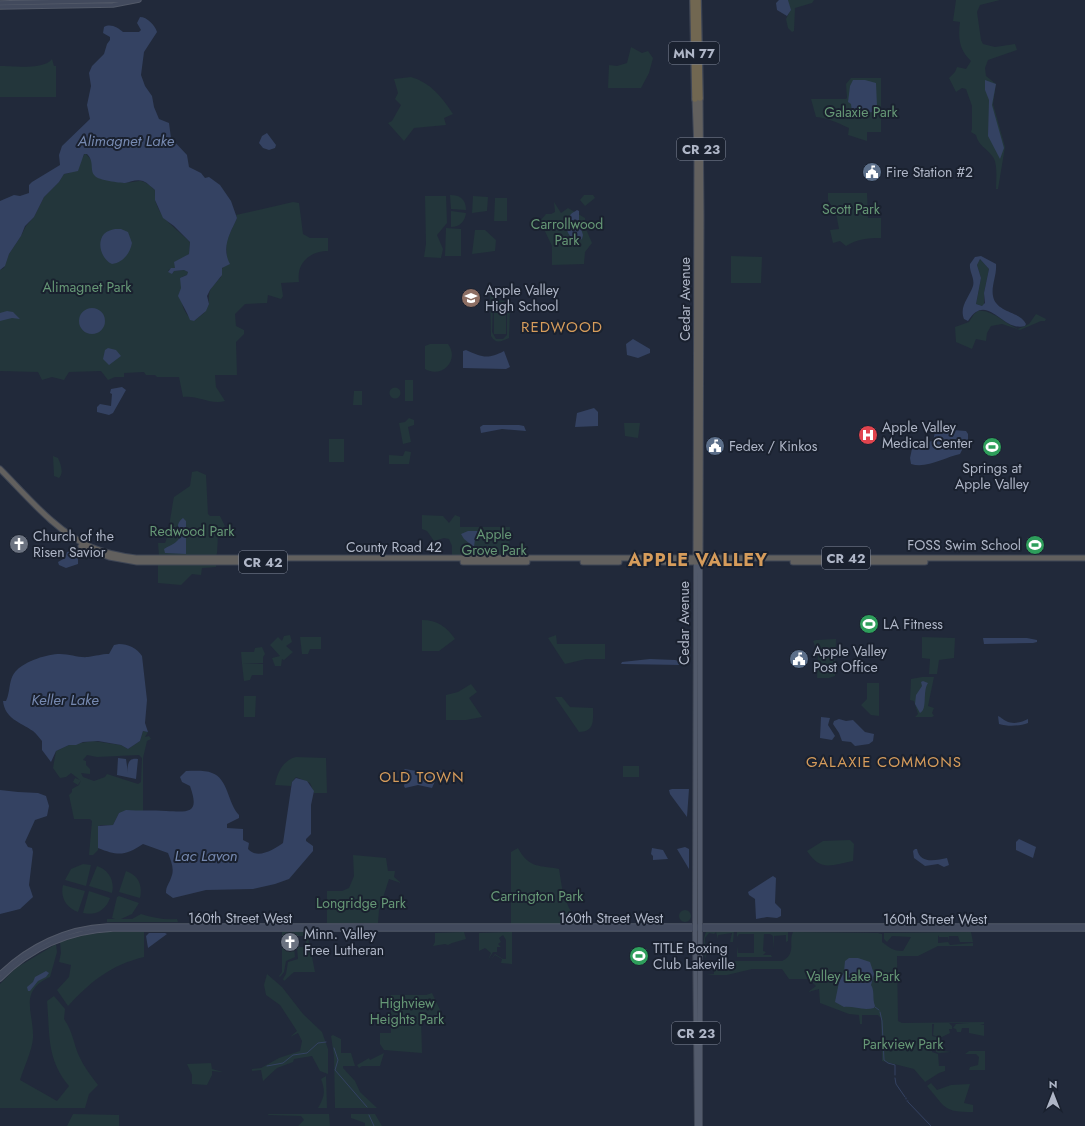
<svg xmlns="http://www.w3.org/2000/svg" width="1085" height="1126" font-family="Jost,sans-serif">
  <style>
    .green { fill: #23363b; fill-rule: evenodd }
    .water { fill: #344262; fill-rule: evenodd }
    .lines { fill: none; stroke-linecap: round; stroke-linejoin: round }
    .stream { stroke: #344262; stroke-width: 1 }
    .secondary-casing { stroke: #525968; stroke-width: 5.5 }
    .primary-casing { stroke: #3e4554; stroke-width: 6 }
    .trunk-casing { stroke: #3f4655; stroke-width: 7 }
    .motorway-casing { stroke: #3f4655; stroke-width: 8 }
    .secondary { stroke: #424a5d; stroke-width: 3.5 }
    .primary { stroke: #525a6b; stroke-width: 4 }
    .trunk { stroke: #62605e; stroke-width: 5 }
    .motorway { stroke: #716751; stroke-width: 5.5 }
    .labels { text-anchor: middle; stroke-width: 4; stroke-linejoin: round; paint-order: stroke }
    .shield { fill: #1a212f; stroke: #828999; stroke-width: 1 }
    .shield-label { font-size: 13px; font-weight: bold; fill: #afb6c7 }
    .park-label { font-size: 14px; fill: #669876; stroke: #1a212f }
    .poi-label { font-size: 14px; fill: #afb6c7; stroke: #1a212f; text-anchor: start }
    .street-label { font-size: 14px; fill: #afb6c7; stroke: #1a212f }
    .water-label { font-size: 15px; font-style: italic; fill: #7689b0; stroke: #1a212f }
    .neighbourhood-label { font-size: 15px; letter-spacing: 1px; fill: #d69c5b; stroke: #1a212f }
    .district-label { font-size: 18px; font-weight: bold; letter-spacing: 1px; fill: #d69c5b; stroke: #1a212f }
  </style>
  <rect width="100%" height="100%" fill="#21293a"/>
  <path class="green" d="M788,0H814L812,3L795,8L794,31L792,32L788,28L786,19L790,11Z
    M956,0H1000L980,5L977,12L981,40L983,44L995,47L1015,44L1017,50L988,60L985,68L986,76L996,84L993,104L1005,147L998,189H996C996,181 998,164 993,157C986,147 979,147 976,135L971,132L972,129V106L966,89L962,88L956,92L949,78L955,72L957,67L966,69L971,61C959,50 958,38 960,22L953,21Z
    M631,47L642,53L648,51L653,58L649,73L641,88H608L609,65L617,66L627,63Z
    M52,59L54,66H56V97H0V66C13,66 44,70 52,59Z
    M411,77C431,83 442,97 453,114L444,118L446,125L414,128L404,141L388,123L392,121L401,105L395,99L398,93L394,79Z
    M851,78H881V132H867V141L848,135L849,128C838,123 828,118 816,117L811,99H846L847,98L846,84Z
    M85,153L93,162L92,171C102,175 111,180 121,182C139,185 138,174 155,190C153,215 174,226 190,242L189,254L180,260L176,268L168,270L172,274L174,271L184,270L188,272L187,275L182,277C180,293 179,311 194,321L204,313L209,304C208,289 211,288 221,277V271L227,260L226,242L237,218L236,215L293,202L299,203L303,234L310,238H328V251C310,251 296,263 299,282L281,283L283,296L281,299L268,295L267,303L245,304L235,314L236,326L244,330V334L236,342L237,375H215L216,387L225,401C210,405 198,395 183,397L179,377H157L155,375H146L144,372L124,373V377H115L108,380L101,371L69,372L64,380L52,377L42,380L38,372L0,371V270L4,268L9,254L21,236L26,226L34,217L44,197L59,182L64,174C76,173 80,163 85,153Z
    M828,193H867L868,218H881V238C867,238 857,239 846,246L840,241L833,243L830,230L839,229L836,213L828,200Z
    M450,195C460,195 466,199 466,210L451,209Z
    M584,195H593L595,198L585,206L580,200Z
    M425,196H446L447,223L437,235L443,249L441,258L424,257L426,244Z
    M473,196L488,197L487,211L472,213Z
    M495,198H507V221H494Z
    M554,202L561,213L568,208L585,218L586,229L592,243L585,252L584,264L552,265V246L540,221L546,214H551L555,212Z
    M451,211L466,213C465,221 460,227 451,227Z
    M446,228L461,229V256H445Z
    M475,230H485L496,240L495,251L472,254Z
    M731,256L762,257L761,283H731Z
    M980,259L989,269L984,293V305L982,306L976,304L981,278L977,265Z
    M490,291H498V300H493V303L499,300L504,301L510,310L509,338C502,341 496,345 491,336ZM493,308H507V335L503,339H496L492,332Z
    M494,309H506V334H494Z
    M978,311C992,309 1005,324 1018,329L1029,324L1036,314L1046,319L1045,321H1041L1020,330L1002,324L991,326L987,333L986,341L976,339L972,349L956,342L955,327L969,322L974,314Z
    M430,344H448C460,360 442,379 425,369V346Z
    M405,380H413V401H405Z
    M389.5 393a5.5 5.5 0 1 1 11 0a5.5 5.5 0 1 1-11 0Z
    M354,391H362V405H353Z
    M409,418L414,420V425L408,427L411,442L403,444L399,423L405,422Z
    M624,423H640L638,438L625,436Z
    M329,439H344V462H329Z
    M405,451L411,452L409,464H389V455L403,456Z
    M53,456L58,458C61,465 64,473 59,478L54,476Z
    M197,471L206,475L208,514L210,516H220L225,526L218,536L217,553L216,556H159L158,543H165C168,539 172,505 174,497L190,486L192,472Z
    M422,515L443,516L449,523L455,515L460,517V527H510L509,556L452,557V546L449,539L444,538L434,541L427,531L422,529Z
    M216,562V567L202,568L201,575L192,574L181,585L158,583V563Z
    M422,620C437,620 447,627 455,639L439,651H422Z
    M290,635L292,642L286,646L293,652L284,660L282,659L281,666H275L272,658L280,656L270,645L278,637L282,641L284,636Z
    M556,635L557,644H605V659H586L565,664L548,638Z
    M300,637H321V649H310L308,654H302Z
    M922,637L955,638L954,658L939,660L937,674H929L930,659L922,658Z
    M836,639L835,676L829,678H817L818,653L813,641L816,640Z
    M262,647L265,654L263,657V663L242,664L241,652H254L255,648Z
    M242,664H263V675H252L250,680L244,681Z
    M922,677H934L928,706L934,708L932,713L934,716L932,717H915L918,714L914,701L910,700L911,679Z
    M867,683H879V716L871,715L861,705L867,699Z
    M471,684L477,692L469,698L482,717L466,720H446V695L458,692Z
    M244,696H256L255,717H244Z
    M555,697H562L570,707L593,708C593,720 595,732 579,732Z
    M143,731L148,732L145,737L149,736L151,739L147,741L143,758V811L119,813L113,825H100L98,850L93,855H89L92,821L90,819H74L69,795L72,792V789L79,785L81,780L78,785L73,782L75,778L80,780L71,773L66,777L60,778L53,768L56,751L69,745L93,741L121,745L128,749L140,741ZM87,755L97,757L139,755L142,758L141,782L138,784L107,774L105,777L94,781L83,777L81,773L90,774V769L86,765V761L83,760Z
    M296,757L326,758L327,793H314L310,783L296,777L292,782L291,786L275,785C277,773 283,760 296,757Z
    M623,766H639V777H623Z
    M850,840L854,844L853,861C831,865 821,872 807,851L823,841Z
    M518,848C529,869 540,865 559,869L563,894L569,908L582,925L511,924V852Z
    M353,855L386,858L388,871H395L394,877L401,883L389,879L379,910L378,923H327V891H342L349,888L354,876Z
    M83,864L91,865L86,886L65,880L71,869Z
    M97,866C109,870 115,881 112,893L89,886Z
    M126,871C138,875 143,885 140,898L119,892Z
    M63,885L85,891L78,912C66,908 60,897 63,885Z
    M89,891L110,898C106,910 96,916 83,913Z
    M119,896L139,903L132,914L121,919H132L141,914C153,918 165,920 177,919L178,922H107V919H115L112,918L117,897Z
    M679 916a6 6 0 1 1 12 0a6 6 0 1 1-12 0Z
    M734,931L733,942H730L732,933L718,935V939L716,932L714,934L709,933L705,938L706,957L705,958C703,950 703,938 706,932Z
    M738,931H786L758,932H788V941L786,942V935L774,936L773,949V936L770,934H764L763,951L766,952L763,955H771L772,957H737V946L738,953H754V934H739L737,937V932H757Z
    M107,932H144V957C111,965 91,981 68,1006L57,990L69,977L71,965L59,962L61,953L60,942L85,935Z
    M282,932H308L309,944L306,945V936H295L293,939L285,937V939H287L286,948H294L295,957L286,961L284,972L280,977L279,976L282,972Z
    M464,932L466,939L452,943L448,945L445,944L433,946L435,942V933Z
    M512,932V964L501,963L502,959L495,955L490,961L495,954L503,959H506V940L503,935L499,938L501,942L498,944L501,947H497V952H493L488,960L491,953L485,948L479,951V933Z
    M793,932L878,933L882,934V942C890,948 893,951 903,951L911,937L892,936L887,942L884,939V933L971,932L973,942H960L958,936H949L948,941V937H939L938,935V943L948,942L950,945L973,943V946H938L918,956H897L898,1021L902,1023L984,1022V1024H980L984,1025V1036L969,1033V1028H962L961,1032H957L956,1029L953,1028L956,1024L969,1023H949L952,1026V1029H949L950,1033L940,1038L933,1035L934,1024H932V1036L940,1038L943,1051L951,1052L939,1053L936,1052V1048L932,1049V1052L938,1054L939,1066H945V1071L939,1073L925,1082L914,1069L882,1061L881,1018L878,1015H862V1024H860L859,1015L849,1014L820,1003L819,989L808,992L816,986L809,979H789L782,969H752L727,975H706L714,974V969L728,968L727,961H782C797,954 788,942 793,932Z
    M56,944L57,952L50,977C18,991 34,1013 33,1038C32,1051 24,1067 20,1080L57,1101L69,1086C46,1059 50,1033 47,1001L54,996L65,1009L64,1019C73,1032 73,1042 79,1056C84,1067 91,1076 98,1085L89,1094L85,1108H0V984L16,968Z
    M297,947H310L315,972H294L284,981L283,979L286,974L288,962L298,959Z
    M267,974L282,987L303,1014L322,1032L328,1049V1074L320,1071L312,1056L294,1059L293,1062L277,1068L263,1081L261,1070L252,1071V1069L261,1068L279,1058L300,1051L302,1041L298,1033L290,1037L297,1031L280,1005L266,995L264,985Z
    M432,993L441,1012V1019H421L422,1053L384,1050L380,1044V1033H391V995H426Z
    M333,1035L341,1039V1053H351L355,1066H343V1068L355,1081L360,1092L377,1108H335L334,1056L331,1036Z
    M969,1051H985V1070H969L970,1067L978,1065L979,1057L976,1054H965Z
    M384,1053L380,1066H362L359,1068L357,1065L369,1058L370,1060Z
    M211,1063L212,1069L223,1072L212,1071V1075L207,1085L192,1084V1075L187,1064Z
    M326,1076L327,1108H318C324,1097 326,1092 321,1079Z
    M931,1083L937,1090L951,1085L970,1084L964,1103L973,1105V1112C943,1112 946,1108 927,1086Z
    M73,1114L119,1115V1126H67Z
    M268,1114H329L330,1126H298L304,1120L301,1116L269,1115V1116Z
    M351,1114H375L382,1126H365V1123L351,1118Z"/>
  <path class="water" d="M779,0H788L791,10L787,16L777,10L776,3Z
    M140,17C147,17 155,25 157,32L144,52L141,75L145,86L152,96L154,107L159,119L169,123L171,138L187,155L189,167L201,173L205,178L209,177L220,185L231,201L237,218C230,234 221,247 230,264L222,268V275L210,290L207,296L209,304L206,311L194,321L190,320C187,312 182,304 178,296L181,288L180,278L187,275L188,272L184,270L174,271L172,274L168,272L171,268H175L174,262L189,254L190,242L174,226L163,218L155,200V190C151,187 148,183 143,181C136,179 131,182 125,183C120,183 98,180 95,176C89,170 95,162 87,154H84L78,171L64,174L59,182L44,197L34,217L25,226L21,236L9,254L5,266L0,270V201L14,195L20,196L29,193V185L32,182L60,165L59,155L62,146L90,119L87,105L91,86L89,73L92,66L104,54L107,44L110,40V37L103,33L104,27C111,23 118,28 123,32H139L141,30L137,23Z
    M853,80H865L876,83L877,106L874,112L860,113L852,112L851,104L848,102L850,86Z
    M985,80L996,84L992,105L1004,148L1000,159L988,136L989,100L985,90Z
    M267,133L276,145L275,148L269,150L263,148L259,143L262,136Z
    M577,210L579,211V222L583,235L582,239L578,241C567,238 564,226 569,217C571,213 574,212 577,210Z
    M115,229H121L128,232L132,243C130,254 122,263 112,264C102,260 96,243 104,234C107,231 111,230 115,229Z
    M981,256L996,264C997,275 991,286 993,296C996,313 1020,311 1026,324L1025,326C1003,333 987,290 968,321L964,319C959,306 969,298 973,286C975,278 969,272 970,264L975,257ZM980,259L989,269L984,293L985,303L982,306L976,304L981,278L977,265Z
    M79 321a13 13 0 1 1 26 0a13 13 0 1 1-26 0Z
    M7,311L13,312L20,319L12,318L0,321V313Z
    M633,339L650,349V353L638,358L627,355L626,344Z
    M108,348L116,350L121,356L109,365L103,359L105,350Z
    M466,350C482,357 487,360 504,351L510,367L506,369L463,368V351Z
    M122,387L126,390L113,413L109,415L97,412V407L100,404L111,406L112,394L110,393L111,389Z
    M594,408L598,412V426L575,427L577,413Z
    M483,425H519L524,426L526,431L502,429L481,433L480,427Z
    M939,429L966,431L968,434V445L963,448L960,454C945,457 927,469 911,464L910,458L913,444L933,441L935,432Z
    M183,518L186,521V554L165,553L164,549C172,544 177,544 181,535C177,530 176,523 183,518Z
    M479,531L475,539L474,547L464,539L461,534L468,531Z
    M70,551L78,557V564L66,568L59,565L58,562L65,558L67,552Z
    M983,638H1027L1037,640V642L1033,643L984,644Z
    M119,644C128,644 137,648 142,656L147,700L145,723L148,732L143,731L140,741L128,749L121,745L98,741L83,742L76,745H69L56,751L51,762L42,750V741C39,738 37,734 33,731C20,722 5,719 3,701H6C11,691 8,678 17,670C26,661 47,654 60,654C70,654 79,658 88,657C96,656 101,654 109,654L114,645Z
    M650,659L675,660L688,664L682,665L621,664L622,662Z
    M923,681L928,683C922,692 928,709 920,713L915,704L916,695L922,686L921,682Z
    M998,716C1001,717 1002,719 1006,721C1014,725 1022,722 1028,719V723C1019,726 1009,727 999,724Z
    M821,717L830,718L828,725L835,736L832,740L820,738Z
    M839,719L846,721L853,720L865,732L874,734L873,741L869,744L855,746L851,742L842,741L839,733L833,724L834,721Z
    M118,758L126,759L128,773C127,765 128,757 138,759L136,779L117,775Z
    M405,769L422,772L444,770L437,777L432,788L418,785L405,788L404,786L406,778L403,771Z
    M186,771C194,771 205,770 212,773C228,778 228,804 239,815V818L227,824V828L243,829V840L249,843L248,849C258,860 274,849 283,843L292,782L296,778L307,781L314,791L311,805V834L306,839V841L313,846V851L289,879L275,884L253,889L206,890L173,898L166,893C166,886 169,884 171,878C175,869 171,861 168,853L143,844C125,856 118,856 98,848V826L113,825L119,813L126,810C139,811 153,810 166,811C189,812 200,814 190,786L182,782L180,777Z
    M672,789H689L687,817L670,794L669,790Z
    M0,790L18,792L38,793L46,796L49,806L47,816L35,820L25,842L28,847L32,848L33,852L29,885L33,897L20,909L0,914Z
    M1019,839L1036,847L1033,858L1016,850V842Z
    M685,847L689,849V869L677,849Z
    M652,848L663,850L668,859L653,860V856L651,854Z
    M915,849H917C920,865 937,860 947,858L949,865L944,867L938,864L925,866L914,858L913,851Z
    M773,876L776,878L775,903L781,909V916L777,918L767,917L756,919L755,899L749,895L748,892Z
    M149,933H165L167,934L148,948L146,936Z
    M849,958H858L870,962L874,974L871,985C875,991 872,998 875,1006L874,1008C863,1011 854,1006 844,1007L835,1002L839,982L844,972L845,961Z
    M46,971L49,973L46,977L38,981L30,991H28L27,987L33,982L35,977Z"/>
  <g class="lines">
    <path class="stream" d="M875,1007L879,1010
      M880,1012L882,1021L884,1060L888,1063L895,1065V1075
      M334,1048L338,1060L335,1070L367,1107
      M267,1066L283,1063L293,1055L307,1053L318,1043L326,1042
      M895,1078L896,1084L905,1097
      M906,1098V1099
      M907,1101H908
      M908,1102L931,1126
      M369,1115L374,1126"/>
    <defs>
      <path id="secondary" d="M0,3L127,0
        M0,7L113,5L139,0
        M0,974C29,946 66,928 107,926H1085
        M0,979C31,948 69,931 113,929H1085"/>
      <path id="primary" d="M696,563L695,933L697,1126
        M700,563V1126"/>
      <path id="trunk" d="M700,98L701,216L700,562
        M695,99L697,149L696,562
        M0,469C27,496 55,531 91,547C105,553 120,556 136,558H1085
        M81,546L109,557L137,562H279
        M463,562H527
        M583,562H619
        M663,562H745
        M793,562H925"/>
      <path id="motorway" d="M693,0L695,99
        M698,0L700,98"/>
    </defs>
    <use href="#secondary" class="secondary-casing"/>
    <use href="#primary" class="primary-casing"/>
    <use href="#trunk" class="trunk-casing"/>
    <use href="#motorway" class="motorway-casing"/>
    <use href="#secondary" class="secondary"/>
    <use href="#primary" class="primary"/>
    <use href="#trunk" class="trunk"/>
    <use href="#motorway" class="motorway"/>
  </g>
  <defs>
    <symbol id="civic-disc" viewBox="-11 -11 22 22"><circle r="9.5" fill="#5c6f8a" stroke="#1a212f"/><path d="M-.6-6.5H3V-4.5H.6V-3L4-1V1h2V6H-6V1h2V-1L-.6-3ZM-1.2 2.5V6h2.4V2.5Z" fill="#fff"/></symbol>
    <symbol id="school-disc" viewBox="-11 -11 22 22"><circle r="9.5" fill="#8d6e63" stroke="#1a212f"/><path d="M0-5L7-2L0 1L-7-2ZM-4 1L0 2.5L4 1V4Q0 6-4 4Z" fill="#fff"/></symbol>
    <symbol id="hospital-disc" viewBox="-11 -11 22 22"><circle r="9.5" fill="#e0444e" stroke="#1a212f"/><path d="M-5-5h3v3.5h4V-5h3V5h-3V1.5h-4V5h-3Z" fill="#fff"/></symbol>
    <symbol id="stadium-disc" viewBox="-11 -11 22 22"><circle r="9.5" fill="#2e9e5b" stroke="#1a212f"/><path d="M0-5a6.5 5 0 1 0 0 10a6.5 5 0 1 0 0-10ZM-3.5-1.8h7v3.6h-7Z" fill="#fff"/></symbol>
    <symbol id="church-disc" viewBox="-11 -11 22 22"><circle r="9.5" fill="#6b7280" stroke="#1a212f"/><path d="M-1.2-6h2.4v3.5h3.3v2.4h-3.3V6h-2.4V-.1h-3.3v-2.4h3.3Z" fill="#fff"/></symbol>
  </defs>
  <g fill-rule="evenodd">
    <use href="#civic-disc" x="861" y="161" width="22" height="22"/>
    <use href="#school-disc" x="460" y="287" width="22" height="22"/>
    <use href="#hospital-disc" x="857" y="424" width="22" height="22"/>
    <use href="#civic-disc" x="704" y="435" width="22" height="22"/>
    <use href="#stadium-disc" x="981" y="436" width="22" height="22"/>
    <use href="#church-disc" x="8" y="533" width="22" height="22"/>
    <use href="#stadium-disc" x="1024" y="534" width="22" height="22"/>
    <use href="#stadium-disc" x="858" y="613" width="22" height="22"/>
    <use href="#civic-disc" x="788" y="648" width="22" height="22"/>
    <use href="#church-disc" x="279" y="931" width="22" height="22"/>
    <use href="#stadium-disc" x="628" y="945" width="22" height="22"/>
  </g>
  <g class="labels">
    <g class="shield">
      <rect x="669" y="42" width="50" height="22" rx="3"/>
      <rect x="677" y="138" width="48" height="22" rx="3"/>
      <rect x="822" y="547" width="48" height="22" rx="3"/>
      <rect x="239" y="551" width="48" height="22" rx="3"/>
      <rect x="672" y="1022" width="48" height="22" rx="3"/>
    </g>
    <g class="shield-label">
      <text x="694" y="58">MN 77</text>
      <text x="701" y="154">CR 23</text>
      <text x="846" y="563">CR 42</text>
      <text x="263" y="567">CR 42</text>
      <text x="696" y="1038">CR 23</text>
    </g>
    <g class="park-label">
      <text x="861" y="117">Galaxie Park</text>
      <text x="851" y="214">Scott Park</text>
      <text x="567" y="229">Carrollwood<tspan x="567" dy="16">Park</tspan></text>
      <text x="87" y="292">Alimagnet Park</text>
      <text x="192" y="536">Redwood Park</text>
      <text x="494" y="539">Apple<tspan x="494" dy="16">Grove Park</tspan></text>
      <text x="537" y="901">Carrington Park</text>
      <text x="361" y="908">Longridge Park</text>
      <text x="853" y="981">Valley Lake Park</text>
      <text x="407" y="1008">Highview<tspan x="407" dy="16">Heights Park</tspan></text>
      <text x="903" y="1049">Parkview Park</text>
    </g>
    <g class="poi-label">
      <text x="886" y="177">Fire Station #2</text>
      <text x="485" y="295">Apple Valley<tspan x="485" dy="16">High School</tspan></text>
      <text x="882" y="432">Apple Valley<tspan x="882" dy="16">Medical Center</tspan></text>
      <text x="729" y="451">Fedex / Kinkos</text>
      <text x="992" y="473" text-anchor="middle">Springs at<tspan x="992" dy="16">Apple Valley</tspan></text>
      <text x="33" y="541">Church of the<tspan x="33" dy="16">Risen Savior</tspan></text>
      <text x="1021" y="550" text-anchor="end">FOSS Swim School</text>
      <text x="883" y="629">LA Fitness</text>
      <text x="813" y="656">Apple Valley<tspan x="813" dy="16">Post Office</tspan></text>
      <text x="304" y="939">Minn. Valley<tspan x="304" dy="16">Free Lutheran</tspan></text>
      <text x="653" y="953">TITLE Boxing<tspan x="653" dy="16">Club Lakeville</tspan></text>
    </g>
    <g class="street-label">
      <text transform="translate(685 299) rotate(-90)" y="5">Cedar Avenue</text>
      <text x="394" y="552">County Road 42</text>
      <text transform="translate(684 623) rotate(-90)" y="5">Cedar Avenue</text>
      <text x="240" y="923">160th Street West</text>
      <text x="611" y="923">160th Street West</text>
      <text x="935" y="924">160th Street West</text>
    </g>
    <g class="water-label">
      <text x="126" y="146">Alimagnet Lake</text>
      <text x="65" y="705">Keller Lake</text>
      <text x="206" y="861">Lac Lavon</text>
    </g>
    <g class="neighbourhood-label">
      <text x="562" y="332">REDWOOD</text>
      <text x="884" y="767">GALAXIE COMMONS</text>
      <text x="422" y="782">OLD TOWN</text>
    </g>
    <g class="district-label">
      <text x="698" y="566">APPLE VALLEY</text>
    </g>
  </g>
  <g transform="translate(1053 1094)" stroke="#1a212f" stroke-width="3" paint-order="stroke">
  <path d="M0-3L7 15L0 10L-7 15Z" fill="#afb6c7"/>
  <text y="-6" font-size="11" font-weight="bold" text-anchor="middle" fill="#afb6c7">N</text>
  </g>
</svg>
